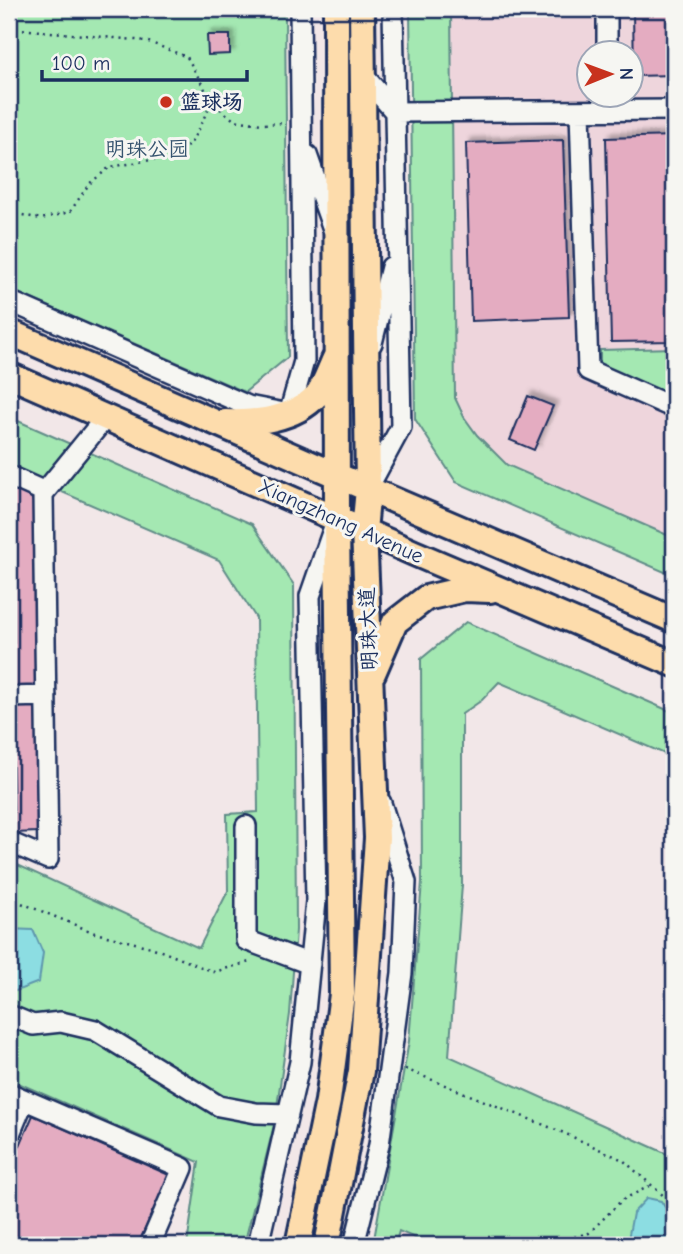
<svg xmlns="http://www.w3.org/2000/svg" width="683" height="1254" font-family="'Comic Neue','LXGW WenKai TC',sans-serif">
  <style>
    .built { fill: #eed5dc; fill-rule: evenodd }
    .green { fill: #a4e8b2; stroke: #608c88; stroke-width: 2 }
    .water { fill: #8cdde2; stroke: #5f97ad; stroke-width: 2 }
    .building { fill: #e4acc1; stroke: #1b2f5e; stroke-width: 2; filter: url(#shadow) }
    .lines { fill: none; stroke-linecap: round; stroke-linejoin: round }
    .minor-casing { stroke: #1b2f5e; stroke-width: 24 }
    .major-casing { stroke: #1b2f5e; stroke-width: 30 }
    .path { stroke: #1b2f5e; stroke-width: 2.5; stroke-dasharray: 2 5; stroke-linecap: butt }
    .minor { stroke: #f6f6f2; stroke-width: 19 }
    .major { stroke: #fddcac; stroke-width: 24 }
    .poi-dot { fill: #c8321e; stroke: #f6f6f2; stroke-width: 2.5 }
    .labels { text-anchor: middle; stroke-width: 6; stroke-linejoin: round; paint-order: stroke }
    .poi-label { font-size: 21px; font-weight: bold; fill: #1b2f5e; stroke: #f6f6f2; text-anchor: start }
    .park-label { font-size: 21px; fill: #36546f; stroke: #f6f6f2 }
    .street-label { font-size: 21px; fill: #1b2f5e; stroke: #f6f6f2 }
  </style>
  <defs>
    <filter id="shadow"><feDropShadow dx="4.5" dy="-4.5" stdDeviation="2" flood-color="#0004"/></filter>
  </defs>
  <rect width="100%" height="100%" fill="#f2e7e8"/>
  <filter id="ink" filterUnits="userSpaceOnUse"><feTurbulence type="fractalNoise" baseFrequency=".0143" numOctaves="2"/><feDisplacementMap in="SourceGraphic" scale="14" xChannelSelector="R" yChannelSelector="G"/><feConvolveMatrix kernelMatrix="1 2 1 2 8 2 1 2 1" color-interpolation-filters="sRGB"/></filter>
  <g filter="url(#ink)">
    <path class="built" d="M451,9H674V538L507,465L477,435L464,417L455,398ZM588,52H630V94H588Z
      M398,1231L431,1245H395Z"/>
    <path class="green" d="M9,9H285L288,357L245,392L9,289Z
      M410,9H451L455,398L464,417L477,435L507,465L674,538V576L456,482L415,419Z
      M674,348V401L600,368V350Z
      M9,417L252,524L294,585L296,930L290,1014L275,1121L244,1245H187L199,1162L9,1079V861L199,948L228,891L227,814L258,812L256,618L219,560L9,469Z
      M466,622L674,713V758L499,682L482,700L462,714V885L449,1056L674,1157V1245H431L399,1231L395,1245H373L409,1041L422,882L421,659Z"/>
    <path class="water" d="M9,929L33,930L43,953L39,982L16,991L9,990Z
      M647,1198L661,1201L674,1221V1245H627L633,1213Z"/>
    <path class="building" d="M633,9H674V75L634,76Z
      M207,35H230V54L208,55Z
      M674,136V341L611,342L606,138Z
      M563,140L569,317L471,321L466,143Z
      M528,396L553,406L534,450L510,440Z
      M9,484L29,492L38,514V688H14V519L12,512L9,511Z
      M12,705H36L38,832L14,833Z
      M33,1115L169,1175L138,1245H9V1171Z"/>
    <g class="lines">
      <defs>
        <path id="minor" d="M607,52V9
          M363,75L395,112L674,110
          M580,111L588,370L674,408
          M307,155L333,229
          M9,301L248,406L289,414L304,361L300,9
          M372,343L391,267
          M9,476L45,492
          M368,488L401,427L393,9
          M9,697L46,696
          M246,826V940L310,964
          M9,842L48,859L43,494L105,418
          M9,1015L33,1025L61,1022L95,1030L219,1106L256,1113L288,1114
          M9,1093L183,1168L150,1245
          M9,1136L24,1100
          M258,1245L300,1062L316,901L310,596L333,530
          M354,1245L379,1145L402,973L406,882L381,803"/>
        <path id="major" d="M9,332L368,489L674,620
          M9,375L414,553L674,664
          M225,422C256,423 294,420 317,395C325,385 330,368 336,356
          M373,673L395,622L426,598L465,589L490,590
          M298,1245L328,1101L342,994L337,519L336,9
          M327,1245L361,1071L377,838L364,531L368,489L362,9"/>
      </defs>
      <use href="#minor" class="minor-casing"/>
      <use href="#major" class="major-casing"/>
      <path class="path" d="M9,28L146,41L187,57L212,102
        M9,212L41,219L70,212L89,184L110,167L163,158L190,145L212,102L234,120L262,124L287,123
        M9,898L95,933L151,947L214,972L253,961
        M405,1069L564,1133L623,1160L674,1205
        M549,1245V1243L589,1233L622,1200L652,1185"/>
      <use href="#minor" class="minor"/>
      <use href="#major" class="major"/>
    </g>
  </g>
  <circle class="poi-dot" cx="166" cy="102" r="7"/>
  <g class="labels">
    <g class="poi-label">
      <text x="180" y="109">篮球场</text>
    </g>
    <g class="park-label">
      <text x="147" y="156">明珠公园</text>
    </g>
    <g class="street-label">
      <text transform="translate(341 521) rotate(24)" y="7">Xiangzhang Avenue</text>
      <text transform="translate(368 629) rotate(-92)" y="7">明珠大道</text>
    </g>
  </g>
  <rect width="683" height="1254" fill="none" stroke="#f6f6f2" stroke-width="35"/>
  <rect x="18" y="18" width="648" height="1219" fill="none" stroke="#1b2f5e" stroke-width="2.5" filter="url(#ink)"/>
  <g transform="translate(610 74) rotate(89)"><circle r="33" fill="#f6f6f2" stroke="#9ea6b7" stroke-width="2"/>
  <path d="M0-5L12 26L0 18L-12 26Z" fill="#c8321e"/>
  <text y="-10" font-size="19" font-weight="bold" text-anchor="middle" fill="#1b2f5e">N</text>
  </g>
  <path d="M42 70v10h205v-10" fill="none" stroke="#1b2f5e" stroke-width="3.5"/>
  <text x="52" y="70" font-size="21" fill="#1b2f5e" stroke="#f6f6f2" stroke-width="5" paint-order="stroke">100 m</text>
</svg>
